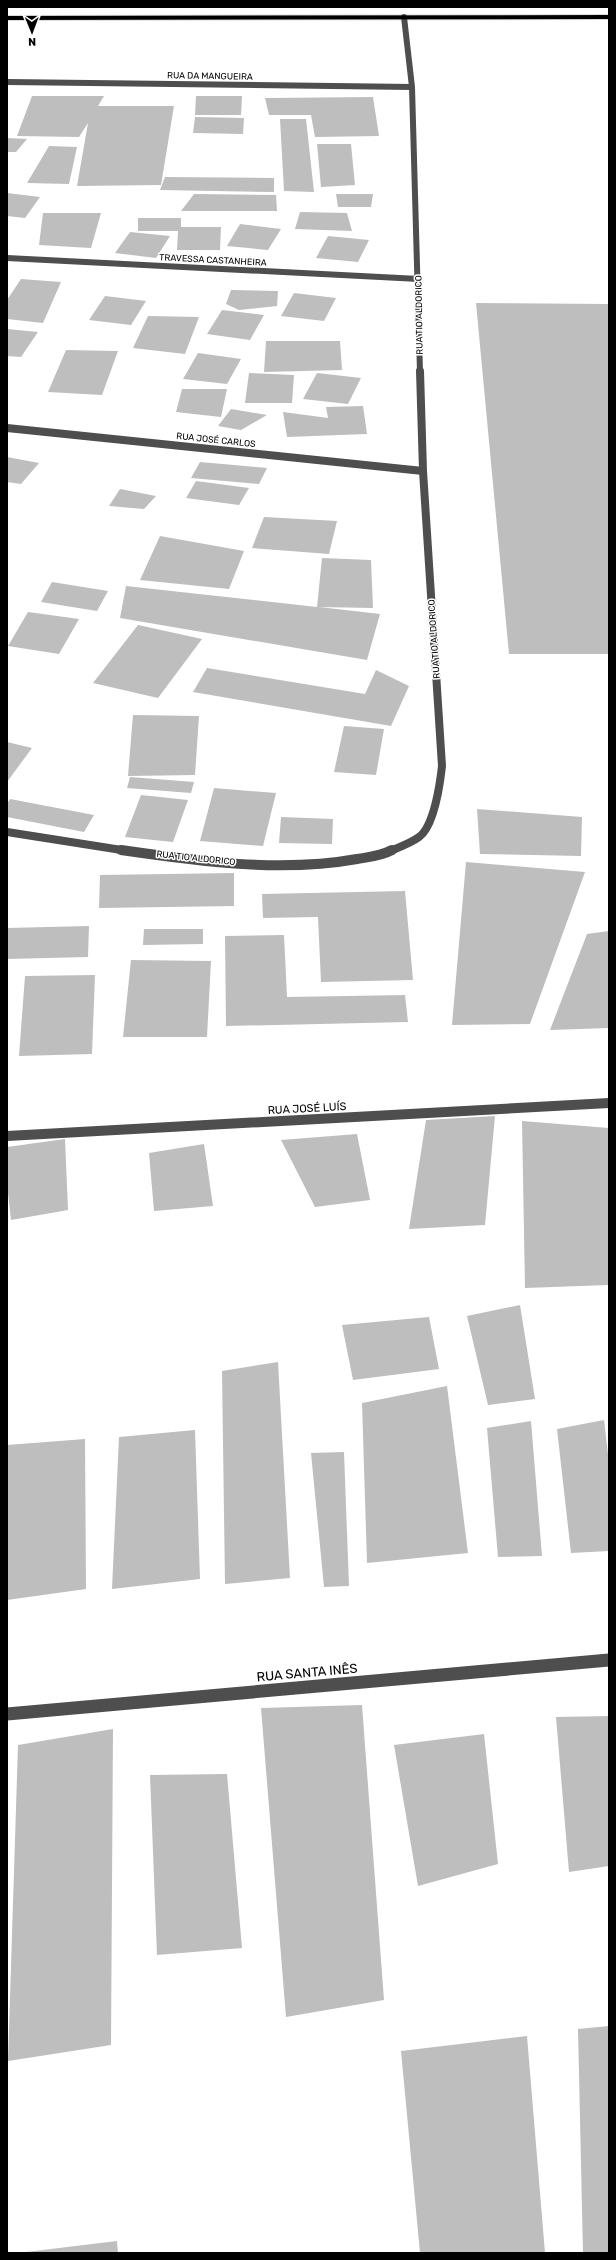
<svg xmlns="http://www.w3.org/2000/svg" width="616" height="2260" font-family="Rubik,sans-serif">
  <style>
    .building { fill: #bebebe }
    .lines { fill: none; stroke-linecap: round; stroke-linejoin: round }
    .highway-casing { stroke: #dbdbdb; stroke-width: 2 }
    .minor-far3 { stroke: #4e4e4e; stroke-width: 6 }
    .minor-far2 { stroke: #4e4e4e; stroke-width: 8 }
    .minor-far1 { stroke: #4e4e4e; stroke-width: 10 }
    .minor { stroke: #4e4e4e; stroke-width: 13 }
    .highway { fill: #000; fill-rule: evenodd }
    .labels { text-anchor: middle; stroke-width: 3; stroke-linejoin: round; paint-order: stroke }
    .far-street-label { font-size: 9px; fill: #000; stroke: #fff }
    .street-label { font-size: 11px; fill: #000; stroke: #fff }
    .near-street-label { font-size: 13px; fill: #000; stroke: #fff }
  </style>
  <rect width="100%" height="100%" fill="#fff"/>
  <path class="building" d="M32,96H104L98,106H174L161,185L77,186L88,123L79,137L17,136Z
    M196,96H242L241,115H195Z
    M373,97L379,136L315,137L311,115H269L265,98Z
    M195,117L244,118L243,134L193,133Z
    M280,119H306L314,192L284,191Z
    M7,138L27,139L16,152H7Z
    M317,144H351L355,185L321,187Z
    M49,146L77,147L69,184L27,183Z
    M165,177L274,178V192L160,190Z
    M7,193L40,197L25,218L7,216Z
    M194,194L276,195L277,211H181Z
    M336,194H373L371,207H338Z
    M300,212L347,213L352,231L295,229Z
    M43,213H101L91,248L39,245Z
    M138,218H181V227H221L220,250H177L178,231H138Z
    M240,224L281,229L268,250L227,246Z
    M130,232L170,236L156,258L115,253Z
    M328,236L369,240L358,262L316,258Z
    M21,279L61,282L43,323L7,319V300Z
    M231,290L278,291L277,306L239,310L226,304Z
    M294,293L336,298L324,321L281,316Z
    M105,296L146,301L131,325L89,320Z
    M476,303L609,304V654H509Z
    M222,310L264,315L250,340L207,334Z
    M148,316L199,317L185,354L133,348Z
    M7,329L38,332L21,357L7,356Z
    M266,341H340L342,370L264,372Z
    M66,350L118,351L102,395L48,392Z
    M198,353L241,359L227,384L183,379Z
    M249,373L294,375L292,403H245Z
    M317,373L361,378L348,404L303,399Z
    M182,389H227L221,417L176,412Z
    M363,406L367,434L287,437L283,412L328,418L326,407Z
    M231,409L267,415L241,430L218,426Z
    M7,457L39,463L21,484L7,482Z
    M200,462L267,468L259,484L191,478Z
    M196,481L249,488L239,505L186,498Z
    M120,489L156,496L144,509L109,506Z
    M264,517L337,521L329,554L252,548Z
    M160,536L244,551L229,589L140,580Z
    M322,558L371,560L373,608L319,607L380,614L367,660L120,618L126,586L317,607Z
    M52,582L108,591L97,611L41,602Z
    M28,612L79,619L59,654L8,646Z
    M138,625L202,639L158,698L93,683Z
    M207,668L365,694L376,670L409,686L391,726L193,692Z
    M133,715L199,716L195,775L128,776Z
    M344,726L384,729L376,775L334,772Z
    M7,742L32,748L7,782Z
    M130,777L194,782L191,793L127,788Z
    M214,788L276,793L263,846L200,841Z
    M141,795L188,800L173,842L125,837Z
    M10,799L94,815L84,832L7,817V804Z
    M477,809L582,817L581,856L480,854Z
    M281,817L333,819L332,844L279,843Z
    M466,862L585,872L530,1024L452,1025Z
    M234,873V906L99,908L100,875Z
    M405,891L413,980L321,982L318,917L263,918L262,894Z
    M89,926L88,957L7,959V928Z
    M144,929H203V944L143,945Z
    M609,931V1028L550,1030L587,934Z
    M284,935L287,997L405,995L408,1022L226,1026L225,936Z
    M131,960L211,961L207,1037H123Z
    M95,975L92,1054L19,1056L25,976Z
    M495,1116L485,1225L409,1229L426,1120Z
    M522,1121L609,1128V1285L525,1288Z
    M357,1134L370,1200L315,1207L281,1140Z
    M65,1139L68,1210L11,1220L7,1184V1147Z
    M204,1144L213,1206L154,1211L149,1153Z
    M520,1305L535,1399L488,1405L467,1316Z
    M429,1317L439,1369L353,1380L342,1325Z
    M278,1362L290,1578L225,1584L222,1371Z
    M447,1386L468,1553L367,1563L362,1403Z
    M604,1420L609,1463V1551L571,1553L557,1429Z
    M531,1421L542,1556L498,1557L487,1428Z
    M195,1430L200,1579L112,1589L119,1437Z
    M85,1439L86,1589L7,1600V1445Z
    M344,1452L349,1586L324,1587L311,1453Z
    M362,1705L384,2000L286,2017L261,1708Z
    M609,1716V1866L569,1872L556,1717Z
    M113,1729L111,2045L8,2061L18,1745Z
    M484,1734L498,1864L418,1886L394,1745Z
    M227,1774L242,1948L157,1955L150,1775Z
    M609,2026V2253H583L578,2029Z
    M527,2036L545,2253H420L401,2051Z
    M117,2241L118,2253H26V2252Z"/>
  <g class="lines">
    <defs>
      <path id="highway" d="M609,15V19L7,20V16Z"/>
    </defs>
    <use href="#highway" class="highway-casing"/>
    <path class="minor-far3" d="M404,17L412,87L420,372
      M7,82L412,87
      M7,258L419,279"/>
    <path class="minor-far2" d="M7,428L423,471
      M7,832L128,851
      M390,851C400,847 411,843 419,837C434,826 440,784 442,766L423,471L420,371"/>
    <path class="minor-far1" d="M121,850C197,861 280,873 357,859C369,857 381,856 392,850
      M7,1136L609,1103"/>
    <path class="minor" d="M7,1714L609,1660"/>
    <use href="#highway" class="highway"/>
  </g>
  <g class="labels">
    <g class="far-street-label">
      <text transform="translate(210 76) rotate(1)" y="3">RUA DA MANGUEIRA</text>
      <text transform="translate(213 260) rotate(3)" y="3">TRAVESSA CASTANHEIRA</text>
      <text transform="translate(419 315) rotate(-91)" y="3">RUA TIO ALDORICO</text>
      <text transform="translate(216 440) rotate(6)" y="3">RUA JOSÉ CARLOS</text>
      <text transform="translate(434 639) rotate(-94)" y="3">RUA TIO ALDORICO</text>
      <text transform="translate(196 858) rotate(6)" y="3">RUA TIO ALDORICO</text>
    </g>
    <g class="street-label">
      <text transform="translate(307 1108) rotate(-3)" y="4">RUA JOSÉ LUÍS</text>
    </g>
    <g class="near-street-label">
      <text transform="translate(307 1672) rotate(-5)" y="5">RUA SANTA INÊS</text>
    </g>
  </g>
  <rect width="616" height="2260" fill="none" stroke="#000000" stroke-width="16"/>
  <g transform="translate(32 32) rotate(179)" stroke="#ffffff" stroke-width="3" paint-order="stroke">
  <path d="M0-3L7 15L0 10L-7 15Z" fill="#000000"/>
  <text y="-6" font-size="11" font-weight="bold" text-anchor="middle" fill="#000000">N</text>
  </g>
</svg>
